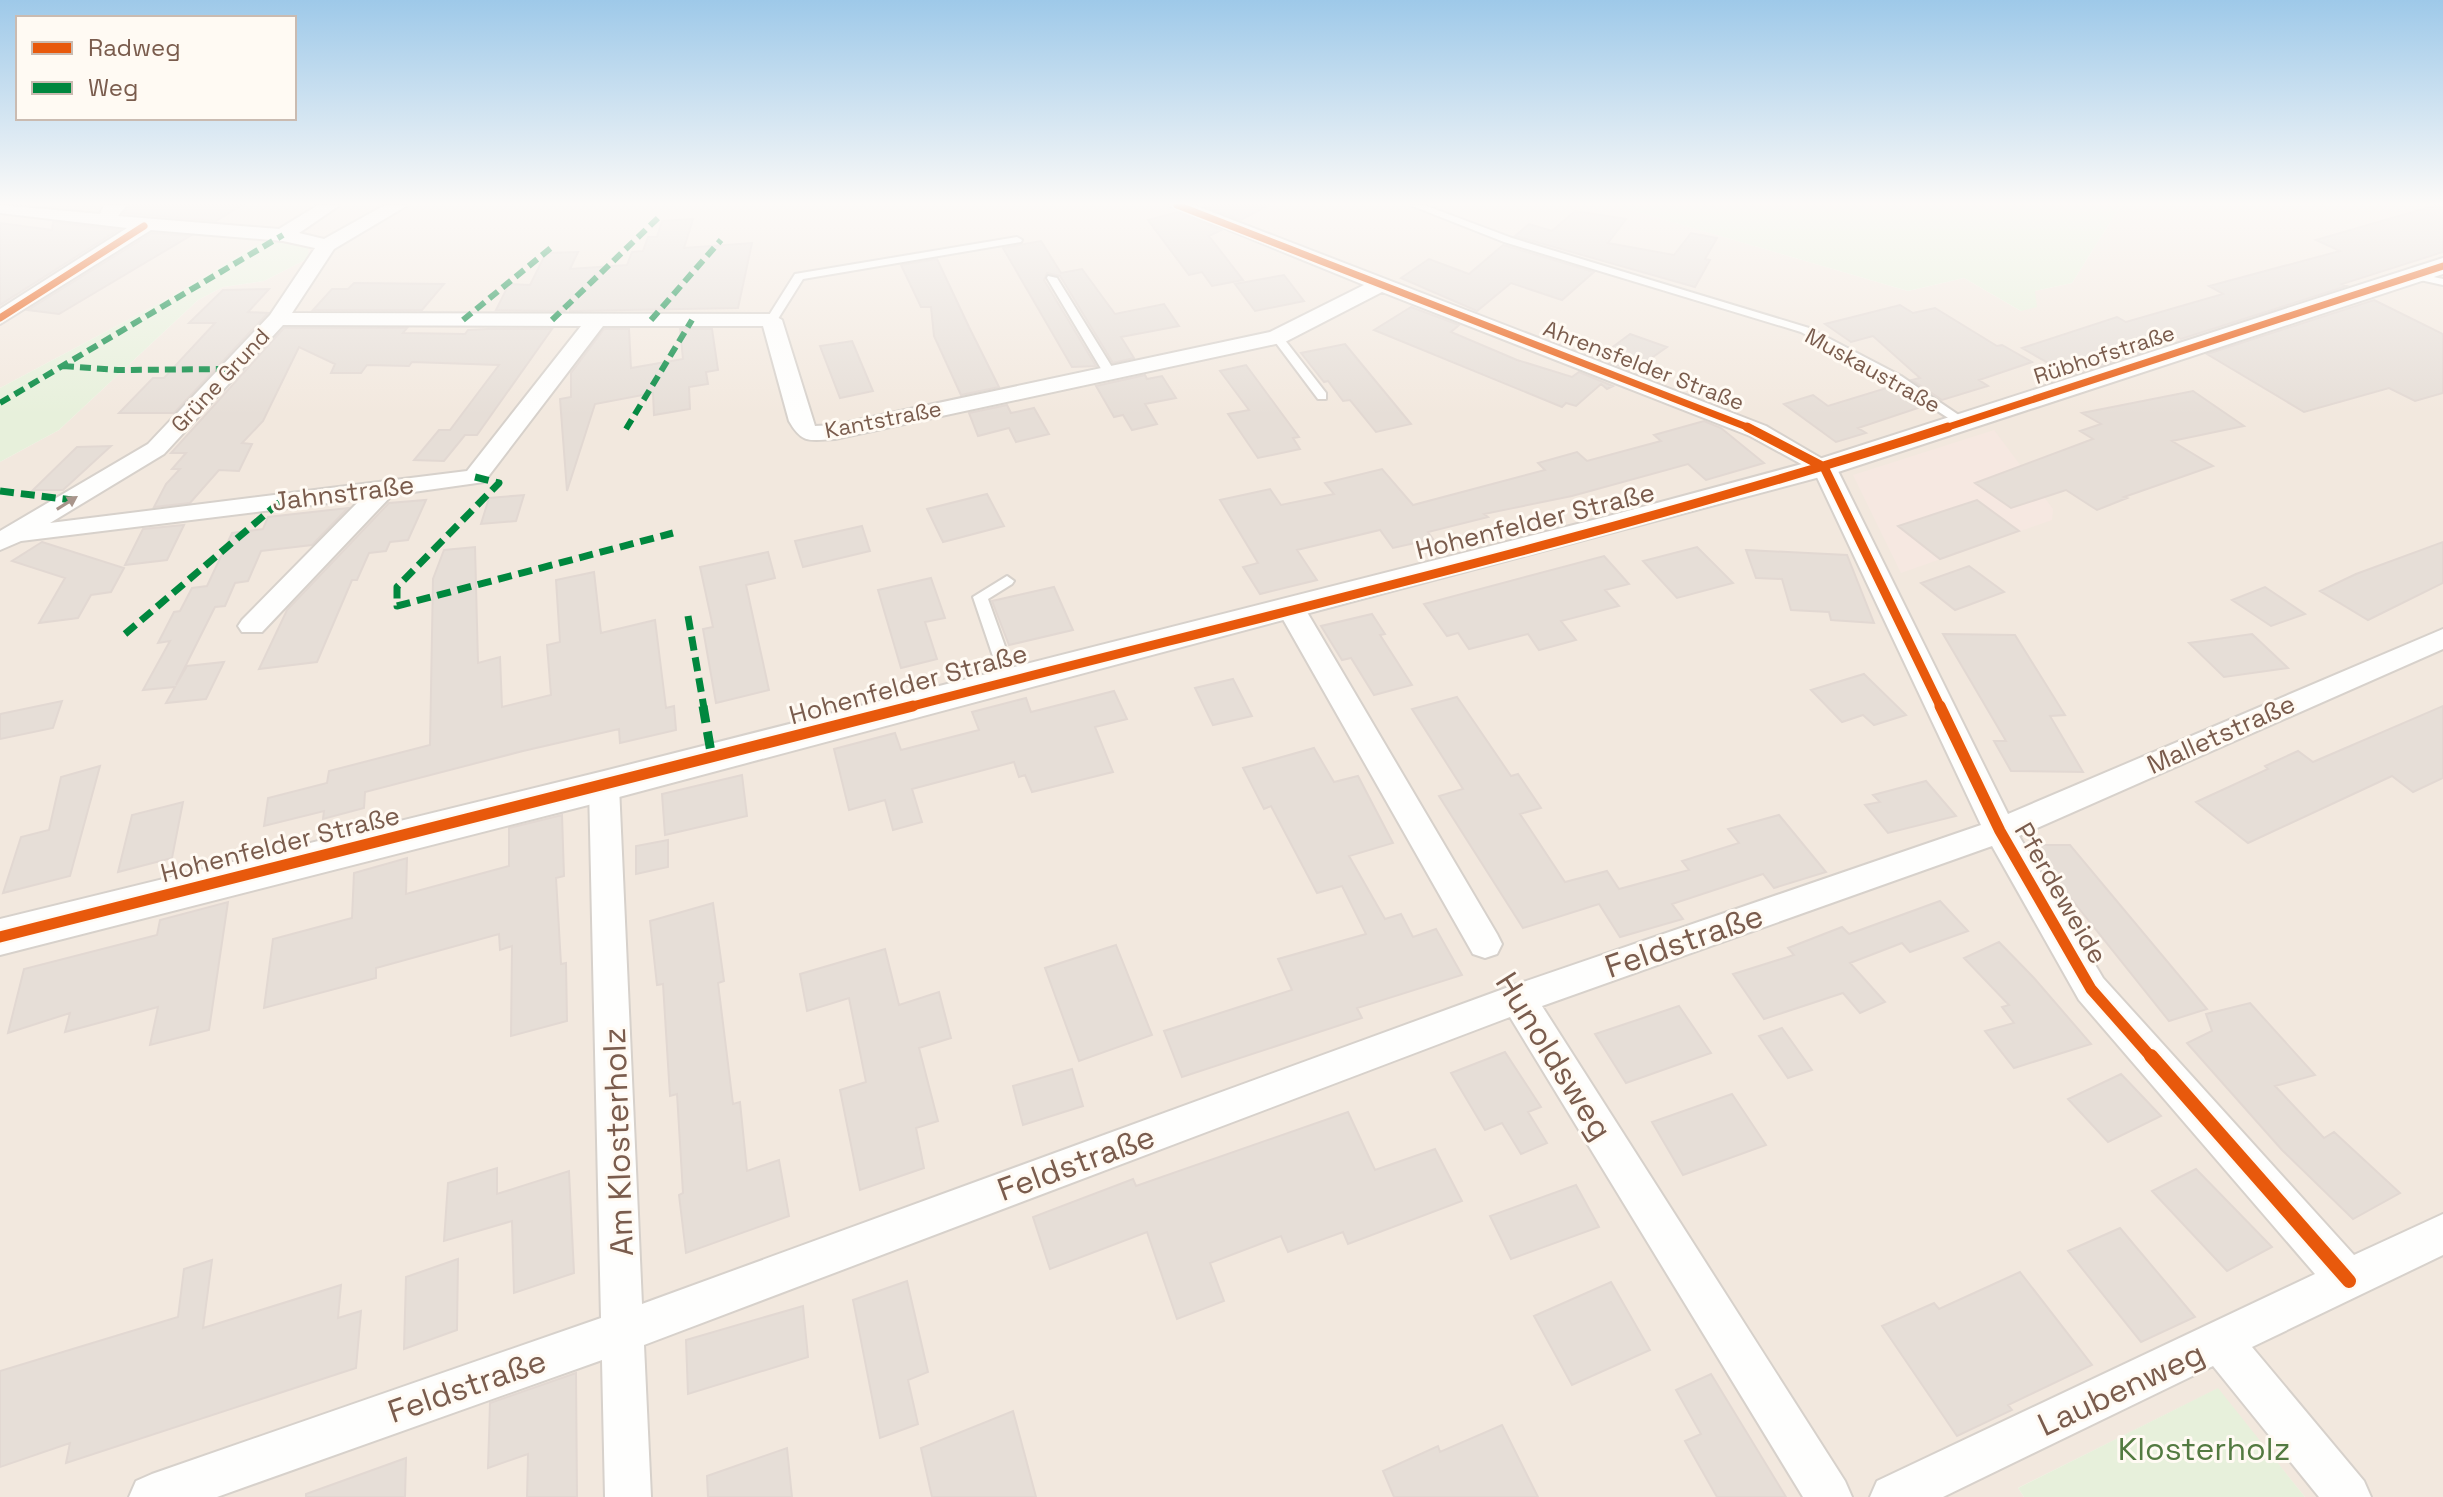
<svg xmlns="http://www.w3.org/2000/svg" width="2443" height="1497" font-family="'Space Grotesk',sans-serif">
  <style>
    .residential { fill: #f2e8de }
    .commercial { fill: #f6e8e1 }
    .green { fill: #e7f0db }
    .building { fill: #e6ded7; stroke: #e2d8d2; stroke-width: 2 }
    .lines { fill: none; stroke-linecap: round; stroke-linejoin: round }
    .service-casing { stroke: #d7d1cb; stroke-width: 4 }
    .minor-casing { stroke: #d7d1cb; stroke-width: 4 }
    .tertiary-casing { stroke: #d7d1cb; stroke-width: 4 }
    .service { fill: #fefefd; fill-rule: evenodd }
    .minor { fill: #fefefd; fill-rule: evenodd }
    .tertiary { fill: #fefefd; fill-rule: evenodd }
    .quiet-far2 { stroke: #00873e; stroke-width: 6; stroke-dasharray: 11 6; stroke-linecap: butt }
    .quiet-far1 { stroke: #00873e; stroke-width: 7; stroke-dasharray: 14 7; stroke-linecap: butt }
    .quiet { stroke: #00873e; stroke-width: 9; stroke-dasharray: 17 9; stroke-linecap: butt }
    .cycleway-far3-casing { stroke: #fffaf3; stroke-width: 10 }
    .cycleway-far2-casing { stroke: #fffaf3; stroke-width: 13 }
    .cycleway-far1-casing { stroke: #fffaf3; stroke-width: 16 }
    .cycleway-casing { stroke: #fffaf3; stroke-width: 19 }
    .cycleway-far3 { stroke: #e8590c; stroke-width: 7 }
    .cycleway-far2 { stroke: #e8590c; stroke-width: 9 }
    .cycleway-far1 { stroke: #e8590c; stroke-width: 11 }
    .cycleway { stroke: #e8590c; stroke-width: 14 }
    .oneway { fill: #a8958b }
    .labels { text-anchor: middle; stroke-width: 6; stroke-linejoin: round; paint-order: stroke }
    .far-street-label { font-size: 22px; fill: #7a5c4d; stroke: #fffaf3 }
    .street-label { font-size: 26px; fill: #7a5c4d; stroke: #fffaf3 }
    .near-street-label { font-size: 32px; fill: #7a5c4d; stroke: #fffaf3 }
    .near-park-label { font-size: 32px; fill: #537a41; stroke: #fffaf3 }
  </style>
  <rect width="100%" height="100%" fill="#f9f5f0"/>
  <path class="residential" d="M0,205H1614L1908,291L1964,278L2021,311L2035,291L2072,283L2121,205H2443V1497H2305L2217,1389L2018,1488L2024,1497H0V462L59,430L198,300L223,287L264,281L309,258L265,240L169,298L0,388Z"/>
  <path class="commercial" d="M1994,430L2053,509L2052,520L1901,573L1853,475Z"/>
  <path class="green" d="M1614,205H2121L2072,283L2035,291L2037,307L2021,311L1964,278L1908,291Z
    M265,240L308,247L309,258L264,281L223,287L198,300L59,430L0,462V388L169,298Z
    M2218,1388L2305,1497H2024L2018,1488Z"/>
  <path class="building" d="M130,205H242L216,221L124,213Z
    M1207,205H1269L1241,220L1204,206Z
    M2437,205H2443V252L2342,284L2347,286L2181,339L2167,331L2157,347L2069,375L2022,348L2117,317L2126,322L2223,294L2209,286L2340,251L2316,240Z
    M1575,211L1626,219L1608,243L1674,255L1691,233L1717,238L1705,259L1710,260L1695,287L1515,236L1529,224L1552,231Z
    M1178,212L1221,230L1209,236L1243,280L1212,286L1202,272L1189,275L1148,220Z
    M693,219L684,248L752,243L738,308L570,311V303L565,311L496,310L509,284L530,285L546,253L578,252L570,269L627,265L632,252L643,251L648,237H657L662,221Z
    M53,222L118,230L0,305V223L52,230Z
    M152,233L190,236L59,314L28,310Z
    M1041,241L1061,273L1082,269L1115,314L1164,304L1179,326L1121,337L1134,358L1113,363L1060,276L1047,273L1044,280L1096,366L1072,367L1003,248Z
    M1503,245L1594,272L1562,300L1511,283L1477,311L1401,278L1429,259L1469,274Z
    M937,259L969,327L999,387L961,395L934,336L931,307H921L901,265Z
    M1284,275L1304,301L1255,311L1235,284Z
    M354,283L444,284L422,310H313L332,289H348Z
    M269,289L248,312L268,313L174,413H119L153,378H164L215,323H189L223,290Z
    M2374,300L2443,334V393L2415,401L2389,388L2304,412L2207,354Z
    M1900,305L1913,313L1935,308L1997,346L2002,345L2032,362L1979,380L1988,386L1942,400L1912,380L1920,378L1873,336L1851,342L1825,324Z
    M1411,307L1459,325L1451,332L1517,360L1572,377L1579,372L1613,386L1607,389L1601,384L1576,406L1566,403L1562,407L1374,330Z
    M284,328H407L403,333L465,334L468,330L487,329H552L477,435H465L444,461L414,460L439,430H450L499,365L412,362L409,366L367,365L361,373H331L335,364L299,347L263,421L242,443L252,444L239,471L219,470L190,503L154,507L166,484L180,469H172L186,453H171Z
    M604,329H629L631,368L683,359L680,329H712L718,370L706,372L708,384L689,387L690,409L654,415L653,393L595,404L567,491L560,399L571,397V373Z
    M1630,334L1667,347L1633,371L1598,358Z
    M852,341L873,391L840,398L820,346Z
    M1345,344L1411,424L1376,432L1350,400L1343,401L1328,381L1324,382L1301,353Z
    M1246,365L1299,437L1293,438L1300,449L1258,458L1228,414L1249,410L1220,371Z
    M1145,375L1147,379L1162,376L1176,398L1145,404L1157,424L1132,430L1123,415L1114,417L1096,386Z
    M1893,386L1924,406L1858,428L1866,433L1836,442L1784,404L1813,395L1828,406Z
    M2193,391L2244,426L2172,441L2213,466L2124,497L2127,498L2097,510L2066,490L2011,508L1975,483L2093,439L2080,431L2101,424L2082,413Z
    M1007,405L1011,413L1034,408L1049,434L1016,442L1009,428L978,436L969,413Z
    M1704,421L1721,428L1764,463L1706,480L1688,464L1572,496L1484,514L1488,517L1428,532L1433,539L1393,548L1380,530L1297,550L1317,580L1260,594L1243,567L1258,563L1220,500L1270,489L1281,505L1334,494L1325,483L1382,469L1413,505L1545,470L1538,463L1577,452L1587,461L1661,441L1654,435Z
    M111,446L63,490H33L77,447Z
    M987,494L1004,526L943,542L927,509Z
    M524,495L516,521L481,524L489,498Z
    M426,500L408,540L390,542L386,551L369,553L357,580H352L317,662L259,669L287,610L389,503Z
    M1977,500L2019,531L1940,559L1898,526Z
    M348,508L312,545L261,551L248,581L235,583L225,606L215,607L176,685L187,666L224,662L206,699L166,703L175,687L143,690L170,641L158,643L174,612L180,611L192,588L207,586L232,533L263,529L268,517Z
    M184,525L167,560L125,565L143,529Z
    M862,526L870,551L803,567L795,541Z
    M42,542L124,568L111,592L91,595L78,618L39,623L65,578L12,561Z
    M2443,542V583L2368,620L2320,591L2356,574Z
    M475,547L478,663L500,657L502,707L551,695L547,645L560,642L556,580L594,572L601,633L655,620L666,708L674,706L676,730L620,743L619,729L523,751L365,792L364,808L323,819L324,811L264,826L268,798L327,783L329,771L430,745L433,579L444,550Z
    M1697,547L1733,583L1677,598L1643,561Z
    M1746,550L1847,555L1874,623L1831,620L1829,612L1791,610L1782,579L1756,578Z
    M768,552L775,578L746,585L769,690L716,703L703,629L713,627L700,567Z
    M1604,556L1629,584L1605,590L1619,606L1561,621L1576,640L1539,650L1528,634L1469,649L1458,633L1447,636L1424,604Z
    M1969,566L2004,592L1955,610L1921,583Z
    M931,578L945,618L925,622L937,659L901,668L878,590Z
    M1054,587L1073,630L1009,645L992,601Z
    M2265,587L2305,614L2271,626L2232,600Z
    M1372,614L1385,634L1380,635L1412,685L1374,695L1351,658L1342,660L1321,626Z
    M1943,634L2015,635L2065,715L2050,716L2083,772L2011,771L1994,741H2006Z
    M2252,634L2288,668L2224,677L2189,643Z
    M1864,674L1906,715L1874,725L1863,715L1842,722L1811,690Z
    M1233,679L1252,716L1213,725L1195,688Z
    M1114,691L1127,719L1095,727L1113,772L1032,792L1025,775L1019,777L1014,762L912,789L922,822L893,830L885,800L849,810L834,749L895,733L901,750L979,730L972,712L1026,698L1031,712Z
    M1457,697L1511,776L1518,774L1541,808L1520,814L1565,882L1607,871L1619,889L1689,870L1682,861L1739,843L1728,829L1779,815L1826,872L1774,888L1763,874L1672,904L1683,919L1620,937L1599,904L1523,928L1439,796L1463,789L1412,709Z
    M62,701L53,728L0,739V714Z
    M2443,706V778L2413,792L2392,776L2248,843L2196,802L2268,769L2265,766L2298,751L2313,762Z
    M1314,748L1334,782L1358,776L1393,843L1349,856L1385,919L1401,914L1413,937L1436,929L1462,975L1357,1008L1362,1018L1182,1077L1164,1031L1292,990L1278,959L1366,934L1342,886L1317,893L1271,806L1264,809L1243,768Z
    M100,766L70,876L3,893L21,837L49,830L61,777Z
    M742,775L747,816L665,835L662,794Z
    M1926,781L1956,816L1888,833L1865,805L1880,802L1873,795Z
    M183,802L172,858L118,872L132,815Z
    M562,815L564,876L556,878L561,964L566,963L567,1021L511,1036L512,946L500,950L499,934L376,968V978L264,1008L273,939L352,918L354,873L407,858L406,894L509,866V828Z
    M668,840V867L636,874V846Z
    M2039,845H2070L2207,1009L2169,1021L2061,886Z
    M1940,901L1968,931L1910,952L1902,943L1850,963L1885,1002L1860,1013L1843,993L1764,1019L1733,974L1794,955L1788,948L1842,927L1849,934Z
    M228,902L209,1030L150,1045L158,1007L65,1032L70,1013L8,1033L24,969L157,935L160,920Z
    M713,903L724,981L718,983L733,1104L740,1102L747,1171L779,1160L789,1216L686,1253L679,1195L683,1193L677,1094L670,1096L663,984L657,985L650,921Z
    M1999,942L2034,978L2091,1044L2014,1068L1985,1031L2014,1023L2002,1007L2009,1005L1964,958Z
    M1116,945L1152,1035L1079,1061L1045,968Z
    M885,949L899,1005L939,992L951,1038L919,1048L938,1121L916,1128L924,1168L860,1190L840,1090L866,1082L849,998L807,1011L800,974Z
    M2250,1003L2315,1075L2275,1086L2324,1138L2334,1132L2400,1193L2353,1219L2282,1150L2187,1043L2212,1031L2206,1014Z
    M1679,1006L1711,1053L1626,1083L1595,1034Z
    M1782,1028L1812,1070L1788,1078L1759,1036Z
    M1505,1052L1541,1107L1528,1112L1547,1143L1521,1154L1502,1123L1485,1130L1451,1073Z
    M1072,1069L1083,1106L1023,1125L1013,1086Z
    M2121,1074L2161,1116L2108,1142L2068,1099Z
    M1732,1094L1766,1145L1683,1175L1652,1122Z
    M1348,1112L1375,1170L1435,1149L1462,1201L1348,1244L1343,1232L1288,1252L1281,1236L1210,1263L1224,1301L1177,1319L1147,1232L1050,1269L1033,1217L1133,1179L1136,1186Z
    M497,1168V1194L569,1171L574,1273L514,1293L512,1221L444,1241L448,1183Z
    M2196,1169L2272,1247L2227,1271L2152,1191Z
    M1576,1185L1599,1227L1511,1259L1490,1216Z
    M2120,1228L2195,1317L2141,1342L2068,1251Z
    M458,1259L457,1330L404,1349L406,1277Z
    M212,1260L203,1328L341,1285L338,1318L361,1311L356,1368L66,1463L70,1443L0,1467V1371L178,1317L184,1269Z
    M2020,1272L2092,1365L2008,1405L2012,1410L1957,1436L1882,1326L1934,1303L1939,1309Z
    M907,1281L928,1372L908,1380L918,1424L880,1438L853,1300Z
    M1611,1282L1650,1350L1572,1385L1534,1316Z
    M803,1306L808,1357L688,1394L686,1340Z
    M576,1373L577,1497H527L528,1454L488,1468L490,1403Z
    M1711,1374L1786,1497H1717L1685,1441L1701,1434L1676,1390Z
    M1013,1411L1036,1497H932L921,1448Z
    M1502,1425L1538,1497H1394L1383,1471L1438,1446L1440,1452Z
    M787,1448L792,1497H708L707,1476Z
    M406,1458L405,1497H306V1494Z"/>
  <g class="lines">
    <defs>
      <path id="service" d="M1410,205H1424L1512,238L1809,328L1901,376L1969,422L1967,425H1959L1893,382L1801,332L1504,242Z
        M1017,237L1022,240L1021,242L803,279L776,322L766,320L795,274Z
        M2415,273L2443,279V285L2411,278V274Z
        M1048,276L1057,278L1115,372L1113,374L1109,376L1103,372L1047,278Z
        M1273,335H1281L1326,393V399H1318L1273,339Z
        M1007,576L1014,581L1012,584L988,599L1017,680L1009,685L1001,680L973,597Z"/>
      <path id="minor" d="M0,205L100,214L104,205H127L118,216L279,229L318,205H340L299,233L324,239L385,205H408L334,249L292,313L772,314L782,320L815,426L835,425L1270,332L1364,285L1168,205H1194L1766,426L1836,467L2008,814L2443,629V649L2019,836L2103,978L2354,1255L2443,1214V1255L2252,1347L2364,1481L2371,1497H2319L2213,1366L1943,1497H1870L1877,1481L2315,1274L2079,1000L1992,846L1542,1006L1845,1481L1852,1497H1803L1510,1017L644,1345L651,1497H605L602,1360L217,1497H129L136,1481L152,1474L601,1318L589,786L593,778L604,774L615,778L619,786L642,1304L1506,988L1981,825L1814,471L1750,436L1382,292L1285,342L835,439C810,440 803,445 789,421L763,326H603L484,482L392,495L262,632H242L238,626L242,620L361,499L21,541L0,550V531L148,444L270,315L315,248L283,241L151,230L0,324V309L127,228L0,213ZM283,325L581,326L467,471L50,523L164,454Z
        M1290,598L1300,601L1304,607L1497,934L1502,944L1497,954L1485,958L1473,954L1276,607L1280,601Z"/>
      <path id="tertiary" d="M2443,258V274L1835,473L604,801L0,955V919L604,771L1605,517L1813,461Z"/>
    </defs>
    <use href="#service" class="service-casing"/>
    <use href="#minor" class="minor-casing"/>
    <use href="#tertiary" class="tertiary-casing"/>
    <use href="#service" class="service"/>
    <use href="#minor" class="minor"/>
    <use href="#tertiary" class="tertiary"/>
    <path class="quiet-far2" d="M463,320L552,247
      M552,320L659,217
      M651,320L721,240
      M63,366L118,370L227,369
      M0,403L283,235
      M626,429L692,320"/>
    <path class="quiet-far1" d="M475,477L499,483L397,587V606L673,533
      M0,491L72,500
      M688,616L704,708
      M125,634L281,501"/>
    <path class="quiet" d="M703,706L712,758"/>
    <defs>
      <path id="cycleway-far3" d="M1177,205L1752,429
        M0,318L144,226
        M1942,429L2443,266"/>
      <path id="cycleway-far2" d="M1747,427L1824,467
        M1824,467L1941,708
        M905,708C1253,618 1606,538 1948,427"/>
      <path id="cycleway-far1" d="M1940,706L2000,831L2091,989L2152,1058
        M0,937L913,706"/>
      <path id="cycleway" d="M2151,1056L2349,1281"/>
    </defs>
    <use href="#cycleway-far3" class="cycleway-far3-casing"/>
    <use href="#cycleway-far2" class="cycleway-far2-casing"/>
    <use href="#cycleway-far1" class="cycleway-far1-casing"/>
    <use href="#cycleway" class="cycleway-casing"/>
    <use href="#cycleway-far3" class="cycleway-far3"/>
    <use href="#cycleway-far2" class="cycleway-far2"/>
    <use href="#cycleway-far1" class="cycleway-far1"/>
    <use href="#cycleway" class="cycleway"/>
  </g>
  <defs><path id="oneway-solid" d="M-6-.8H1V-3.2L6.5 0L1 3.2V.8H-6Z" transform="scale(2)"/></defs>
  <use class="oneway" href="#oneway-solid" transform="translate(67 503) rotate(-32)"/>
  <linearGradient id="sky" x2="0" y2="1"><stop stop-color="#9ec9e9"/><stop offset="0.49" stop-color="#fcfaf8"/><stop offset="1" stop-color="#fcfaf8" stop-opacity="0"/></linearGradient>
  <rect width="2443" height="415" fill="url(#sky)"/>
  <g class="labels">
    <g class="far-street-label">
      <text transform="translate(2104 354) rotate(-18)" y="8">Rübhofstraße</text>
      <text transform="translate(1644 365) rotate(21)" y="8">Ahrensfelder Straße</text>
      <text transform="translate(1873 370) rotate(29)" y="8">Muskaustraße</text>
      <text transform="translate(220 380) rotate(-47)" y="8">Grüne Grund</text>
      <text transform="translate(883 419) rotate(-11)" y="8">Kantstraße</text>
    </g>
    <g class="street-label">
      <text transform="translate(343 493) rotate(-7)" y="9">Jahnstraße</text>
      <text transform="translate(1535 521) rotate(-14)" y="9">Hohenfelder Straße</text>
      <text transform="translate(908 684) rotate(-15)" y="9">Hohenfelder Straße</text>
      <text transform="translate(2221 734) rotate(-24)" y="9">Malletstraße</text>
      <text transform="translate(280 844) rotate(-14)" y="9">Hohenfelder Straße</text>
      <text transform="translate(2061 893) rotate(60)" y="9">Pferdeweide</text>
    </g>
    <g class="near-street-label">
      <text transform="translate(1684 941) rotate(-19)" y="11">Feldstraße</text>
      <text transform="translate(1554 1056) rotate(58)" y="11">Hunoldsweg</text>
      <text transform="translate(618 1142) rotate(-92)" y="11">Am Klosterholz</text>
      <text transform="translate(1076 1163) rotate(-20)" y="11">Feldstraße</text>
      <text transform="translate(467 1386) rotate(-19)" y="11">Feldstraße</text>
      <text transform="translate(2121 1389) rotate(-25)" y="11">Laubenweg</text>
    </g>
    <g class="near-park-label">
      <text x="2204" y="1460">Klosterholz</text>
    </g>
  </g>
  <rect x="16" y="16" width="280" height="104" fill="#fffaf3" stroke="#cabbb1" stroke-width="2"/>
  <rect x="32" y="42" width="40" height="12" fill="#e8590c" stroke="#cabbb1" stroke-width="2"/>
  <text x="88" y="56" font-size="24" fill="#7a5c4d">Radweg</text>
  <rect x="32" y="82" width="40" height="12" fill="#00873e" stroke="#cabbb1" stroke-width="2"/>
  <text x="88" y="96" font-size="24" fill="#7a5c4d">Weg</text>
</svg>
